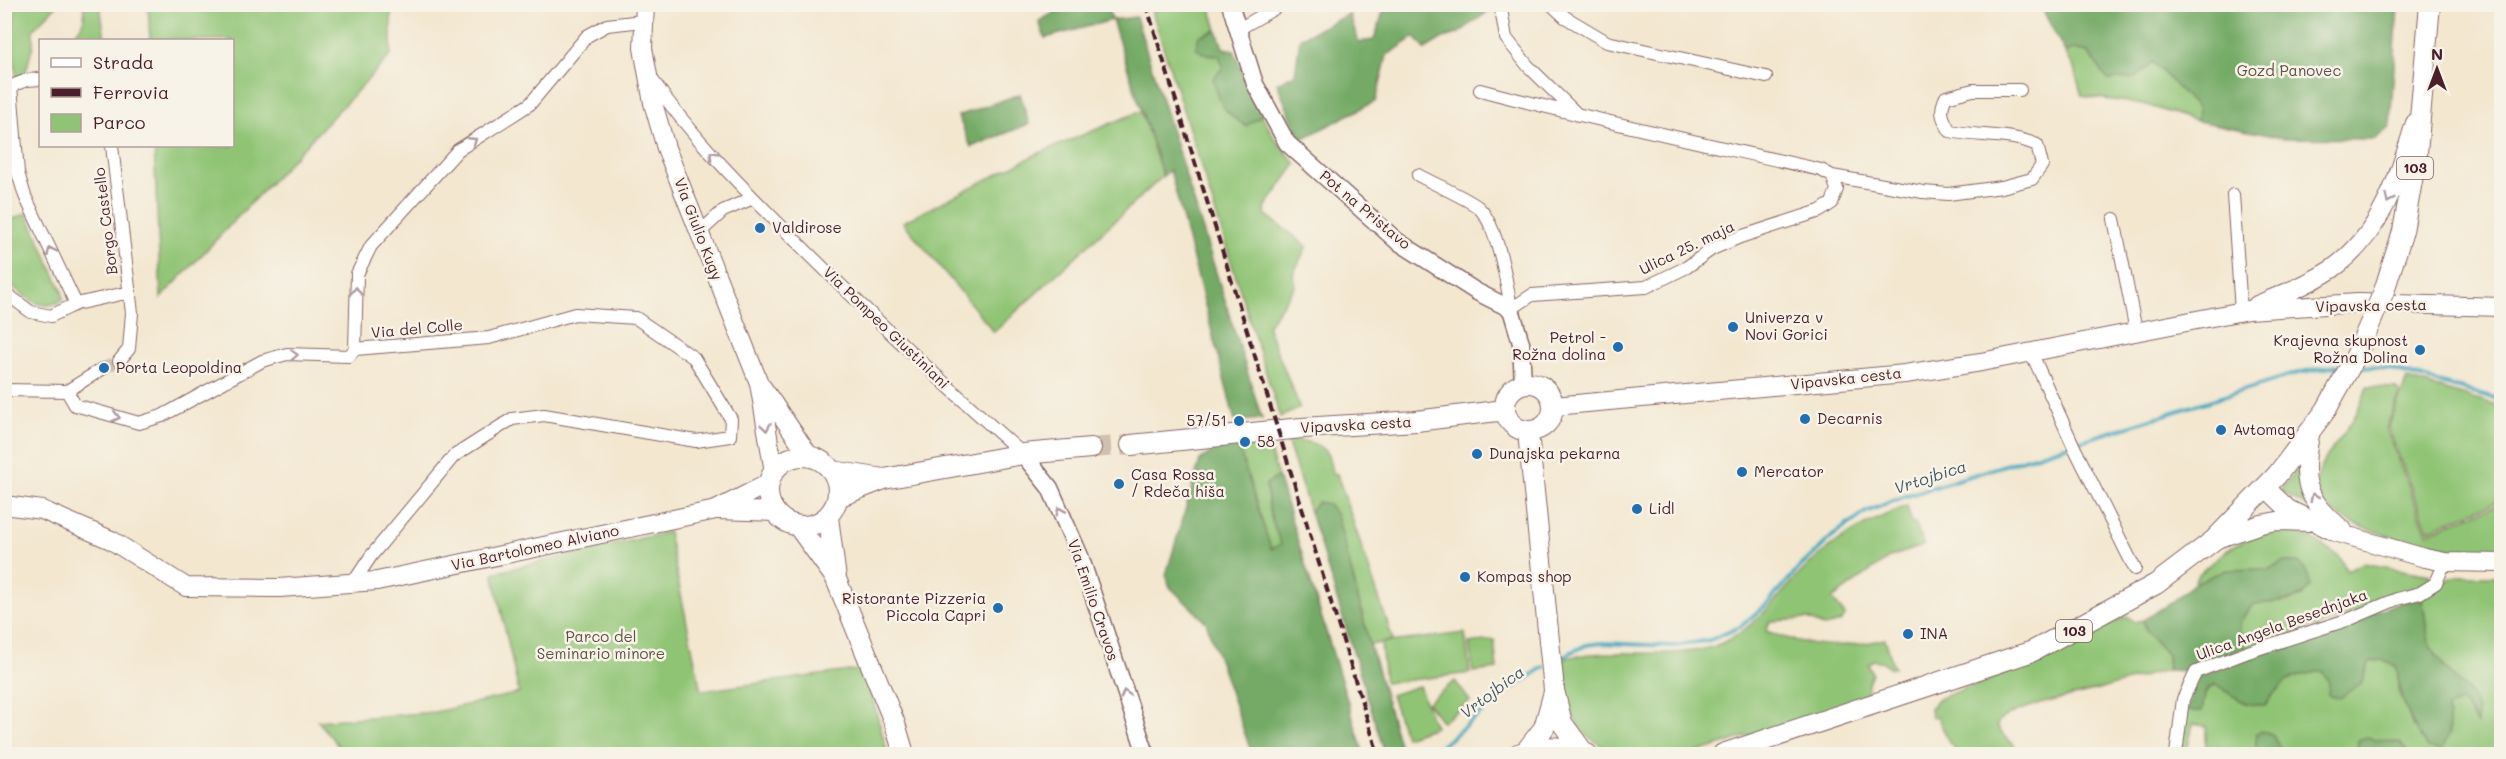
<svg xmlns="http://www.w3.org/2000/svg" width="2506" height="759" font-family="Mali,sans-serif">
  <style>
    .green { fill: #90c475; stroke: #6d7250; stroke-width: 1.5 }
    .forest { fill: #74aa66; stroke: #5f6448; stroke-width: 1.5 }
    .lines { fill: none; stroke-linecap: round; stroke-linejoin: round }
    .stream { stroke: #3fa8bf; stroke-width: 4 }
    .minor-tunnel { stroke: #d1bfaf; stroke-width: 12; stroke-dasharray: 12 6; stroke-linecap: butt }
    .primary-tunnel { stroke: #d1bfaf; stroke-width: 20; stroke-dasharray: 20 10; stroke-linecap: butt }
    .minor-casing { stroke: #856565; stroke-width: 14 }
    .tertiary-casing { stroke: #856565; stroke-width: 19 }
    .secondary-casing { stroke: #856565; stroke-width: 20 }
    .primary-casing { stroke: #856565; stroke-width: 22 }
    .minor { stroke: #fff; stroke-width: 12 }
    .tertiary { stroke: #fff; stroke-width: 16 }
    .secondary { stroke: #fff; stroke-width: 18 }
    .primary { stroke: #fff; stroke-width: 20 }
    .rail { stroke: #4a1f2b; stroke-width: 4; stroke-dasharray: 9 4.5; stroke-linecap: butt }
    .primary-bridge-casing { stroke: #856565; stroke-width: 22; stroke-linecap: butt }
    .primary-bridge { stroke: #fff; stroke-width: 20 }
    .oneway { stroke: #ae9aa0 }
    .poi-dot { fill: #1f6fb2; stroke: #f7f3e8; stroke-width: 2 }
    .labels { text-anchor: middle; stroke-width: 5; stroke-linejoin: round; paint-order: stroke }
    .shield { fill: #f7f3e8; stroke: #7e5f64; stroke-width: 1.5 }
    .shield-label { font-size: 14px; font-weight: bold; fill: #4a1f2b }
    .park-label { font-size: 15px; fill: #5f5141; stroke: #f7f3e8 }
    .street-label { font-size: 15px; fill: #4a1f2b; stroke: #f7f3e8 }
    .poi-label { font-size: 15px; fill: #4a1f2b; stroke: #f7f3e8; text-anchor: start }
    .water-label { font-size: 16px; font-style: italic; fill: #465666; stroke: #f7f3e8 }
  </style>
  <rect width="100%" height="100%" fill="#f7f3e8"/>
  <filter id="ink" filterUnits="userSpaceOnUse"><feTurbulence type="fractalNoise" baseFrequency=".0167" numOctaves="2"/><feDisplacementMap in="SourceGraphic" scale="12" xChannelSelector="R" yChannelSelector="G"/><feConvolveMatrix kernelMatrix="1 2 1 2 8 2 1 2 1" color-interpolation-filters="sRGB"/></filter>
  <filter id="wash" filterUnits="userSpaceOnUse"><feTurbulence type="fractalNoise" baseFrequency=".008" numOctaves="4" result="noise"/><feDisplacementMap in="SourceGraphic" scale="24" xChannelSelector="R" yChannelSelector="G"/><feGaussianBlur stdDeviation="1.35" result="paint"/><feColorMatrix in="noise" values="0 0 0 0 0 0 0 0 0 0 0 0 0 0 0 0 0 1.4 0 .05"/><feComposite in="paint" operator="in"/></filter>
  <g filter="url(#wash)">
    <rect width="100%" height="100%" fill="#f3e7d0"/>
    <path class="green" d="M16,5H57L33,30V45L25,75L16,77L12,37Z
      M83,5H100L105,40H68C79,31 88,20 83,5Z
      M148,5H391V55L161,298L154,146H232V40H150Z
      M1163,5H1210L1217,30L1199,36L1204,54L1219,55L1246,126L1262,115L1275,139L1296,164L1266,206L1265,214L1307,246L1293,274L1296,285L1267,326L1300,408L1280,417L1152,11Z
      M2073,49L2088,52L2109,80L2153,62L2199,109L2197,121L2143,104L2082,96L2074,68L2065,52Z
      M1141,111L1163,176L994,332L903,222L1037,154Z
      M27,213L62,291L63,300C42,315 20,293 5,280V248L15,244L6,222Z
      M2407,379L2501,406V500L2428,530L2388,428Z
      M2367,387L2396,388L2400,394L2386,429L2427,533L2501,503V549C2486,549 2470,551 2455,549C2424,546 2308,525 2317,480C2322,456 2340,441 2352,421C2359,410 2363,399 2367,387Z
      M1266,439L1278,477L1266,485L1270,515L1281,544L1270,550L1238,445Z
      M1287,440C1300,440 1320,442 1327,454C1330,459 1331,468 1332,473L1337,474L1393,640L1370,645L1337,515L1318,502L1310,512Z
      M2297,469L2308,504L2306,506L2280,491Z
      M1907,506L1912,524L1915,523L1924,545L1890,557L1832,599L1845,615L1842,621L1825,627L1808,619L1770,621L1766,631C1807,647 1842,650 1885,639L1894,668H1890L1884,662L1874,660L1868,663L1872,673L1868,683L1867,698L1692,754H1622C1567,736 1570,709 1563,659C1611,645 1681,663 1722,643C1764,622 1780,591 1813,561C1840,536 1872,520 1907,506Z
      M2286,531L2313,539L2339,556L2347,571L2363,563L2430,575L2431,581L2420,589L2350,615L2244,649C2236,627 2238,620 2254,604L2290,601L2303,596L2287,562L2269,569L2225,570L2195,583L2196,577C2224,550 2246,533 2286,531Z
      M668,532L701,691L864,669L888,754H345L318,721L435,712L519,693L493,573Z
      M2459,576H2501V754H2409L2400,743L2358,741L2357,754H2292L2281,750L2273,736L2257,733L2255,754H2206V726L2193,724L2186,754H2179L2187,711L2214,684L2247,704L2264,705C2284,679 2291,676 2322,671L2329,682L2361,683L2370,661L2382,660L2398,667L2399,690L2413,727L2449,734L2447,708L2461,701L2476,723C2481,694 2462,689 2446,669C2440,661 2433,649 2429,640C2424,627 2426,612 2421,598L2453,577Z
      M2127,616L2134,622L2143,620L2147,632L2167,655L2168,670C2145,675 2123,683 2101,689C2066,699 2031,702 1999,720L1997,726C2003,737 2016,744 2020,754H1958L1953,746L1950,744L1937,716L1931,717L1930,709L1937,699L2014,670Z
      M1465,633L1470,673L1385,683L1381,643Z
      M1494,640L1497,669L1473,672L1469,643Z
      M1455,681L1470,701L1442,722L1427,703Z
      M1419,686L1435,727L1405,737L1391,695Z"/>
    <path class="forest" d="M1068,5H1108L1112,20L1136,17L1262,419L1235,421L1170,170L1163,176L1112,20L1045,38L1039,21Z
      M1392,5H1497L1457,34L1443,38L1425,49L1415,37L1387,55L1376,101L1300,140L1277,83L1295,74L1300,38L1349,14L1359,42L1374,40L1383,12Z
      M2040,5H2398L2390,127L2375,139L2284,138L2197,121L2198,109L2153,62L2135,78L2108,80L2088,52L2073,49L2065,52Z
      M1217,30L1223,48L1234,50L1250,94L1262,115L1246,126C1223,112 1220,104 1213,79L1223,67L1219,55L1204,54L1196,48L1199,36Z
      M1020,94L1029,124L971,147L958,116Z
      M1238,445L1271,549L1281,544L1270,515L1266,484L1278,477L1364,754H1252L1206,622L1170,587L1166,575L1200,460L1218,448Z
      M1318,502L1328,504L1337,515L1370,645L1402,754H1385L1310,512Z
      M2286,562H2299L2307,573L2311,586C2297,605 2275,601 2254,604C2238,620 2236,627 2244,649L2191,671L2168,670L2167,655L2147,632L2143,620L2169,604L2195,583L2225,570L2269,569Z
      M2421,598C2426,611 2425,623 2428,636C2430,646 2440,661 2446,669C2465,692 2479,690 2477,724L2461,701L2447,708L2449,734L2442,751L2427,748C2410,721 2399,699 2397,667L2382,660L2370,661L2361,683L2340,698L2328,695L2329,682L2322,671C2291,676 2284,679 2265,705L2247,704L2214,684L2206,690L2202,711H2187L2193,686L2200,675L2401,602Z
      M2263,731L2273,736L2281,750L2292,754H2255L2257,733Z
      M2367,737L2400,743L2409,754H2357L2358,741Z"/>
    <g class="lines">
      <path class="stream" d="M2357,366L2390,369L2502,400
        M1558,659L1586,645L1601,643L1674,646L1710,640L1740,627L1768,603L1800,567L1835,534L1866,512L1906,496L2301,372L2343,365
        M1431,754L1509,690L1544,667"/>
    </g>
  </g>
  <g filter="url(#ink)">
    <g class="lines">
      <path class="minor-tunnel" d="M102,369L119,361"/>
      <path class="primary-tunnel" d="M1091,448L1131,445"/>
      <defs>
        <path id="minor" d="M1504,4L1501,9L1506,38L1528,66L1578,115
          M1551,4L1565,17L1607,42L1766,77
          M1237,30L1282,4
          M651,78C695,142 751,196 806,251C877,321 948,388 1023,454
          M40,79L27,80L11,86L18,173L25,196L76,304
          M1480,90C1593,120 1707,144 1821,170L1832,176L1923,192L1948,194L2002,187L2032,179L2042,165L2037,145C2009,133 1980,137 1950,131C1942,118 1939,111 1946,97L1973,90H2020
          M112,146L132,313L129,349L119,361
          M4,151L16,170
          M1418,175C1432,183 1469,199 1479,208C1498,226 1507,283 1511,309L1532,295L1646,287L1687,267L1712,249L1740,237L1820,211L1832,203L1837,189L1832,176
          M2233,195L2241,311
          M2114,219L2136,331
          M699,233L723,211L753,198
          M4,292L31,312L51,316L76,304L130,292
          M355,349L357,274L371,246L458,150L530,104L587,36L607,25L643,21
          M2031,352L2074,447L2135,569
          M4,390L67,391L102,369
          M67,391L75,405L139,423L162,416L262,361L287,354L349,356L355,349L489,338L575,314L636,318L694,358L731,419L730,436L696,441L544,415L512,419L454,456L371,556L353,583
          M2176,754L2183,699L2196,672L2248,652L2350,619L2397,599L2420,593L2436,583L2445,562"/>
        <path id="tertiary" d="M1230,4L1255,84L1287,143L1397,241L1477,292L1511,309L1521,343L1523,384
          M1023,454L1050,488L1080,556L1146,754"/>
        <path id="secondary" d="M645,4L643,48L653,103L666,148L759,383L774,472
          M2257,305C2283,294 2309,284 2332,269C2382,234 2398,178 2415,123
          M762,387L810,457
          M1554,406L1905,374L1981,362L2248,310L2358,303L2502,307
          M2311,430C2301,480 2303,497 2343,530
          M2265,487L2288,509L2335,532L2425,558L2445,562L2502,563
          M4,505L42,510L111,540L186,587L279,588L377,581L716,510L769,483
          M718,510L775,512
          M2214,540L2261,524L2277,521L2308,522"/>
        <path id="primary" d="M2403,231L2417,153L2430,4
          M1505 407a24 24 0 1 1 48 0a24 24 0 1 1-48 0Z
          M1528,432L1554,690L1562,723L1584,753
          M1131,445L1302,428L1416,421L1505,410
          M768 491a35 35 0 1 1 70 0a35 35 0 1 1-70 0Z
          M832,471L884,479
          M838,497L884,479L1023,454L1091,448
          M828,517L836,579L895,724L904,754
          M798,526L835,577
          M1526,751L1544,728L1554,692
          M1518,754C1539,745 1565,745 1587,754
          M1723,754L2033,651L2156,584L2214,540L2277,475L2326,410L2356,356"/>
      </defs>
      <use href="#minor" class="minor-casing"/>
      <use href="#tertiary" class="tertiary-casing"/>
      <use href="#secondary" class="secondary-casing"/>
      <use href="#primary" class="primary-casing"/>
      <use href="#minor" class="minor"/>
      <use href="#tertiary" class="tertiary"/>
      <use href="#secondary" class="secondary"/>
      <use href="#primary" class="primary"/>
      <path class="rail" d="M1146,4L1378,754"/>
      <defs>
        <path id="primary-bridge" d="M2356,356L2384,291L2403,231"/>
      </defs>
      <use href="#primary-bridge" class="primary-bridge-casing"/>
      <use href="#primary-bridge" class="primary-bridge"/>
    </g>
    <defs><path id="oneway-chevron" d="M-2-3.5L2.5 0L-2 3.5" fill="none" stroke-width="1.6" stroke-linecap="round" stroke-linejoin="round" transform="scale(1.5)"/></defs>
    <g class="oneway">
      <use href="#oneway-chevron" transform="translate(473 141) rotate(-33)"/>
      <use href="#oneway-chevron" transform="translate(713 155) rotate(-133)"/>
      <use href="#oneway-chevron" transform="translate(2389 199) rotate(115)"/>
      <use href="#oneway-chevron" transform="translate(51 251) rotate(-115)"/>
      <use href="#oneway-chevron" transform="translate(356 291) rotate(-88)"/>
      <use href="#oneway-chevron" transform="translate(294 355) rotate(-2)"/>
      <use href="#oneway-chevron" transform="translate(116 417) rotate(13)"/>
      <use href="#oneway-chevron" transform="translate(766 427) rotate(81)"/>
      <use href="#oneway-chevron" transform="translate(2314 497) rotate(-117)"/>
      <use href="#oneway-chevron" transform="translate(1060 511) rotate(-114)"/>
      <use href="#oneway-chevron" transform="translate(1125 694) rotate(-108)"/>
    </g>
  </g>
  <g class="poi-dot">
    <circle cx="760" cy="228" r="6"/>
    <circle cx="1733" cy="327" r="6"/>
    <circle cx="1618" cy="347" r="6"/>
    <circle cx="2420" cy="350" r="6"/>
    <circle cx="104" cy="368" r="6"/>
    <circle cx="1805" cy="419" r="6"/>
    <circle cx="1239" cy="421" r="6"/>
    <circle cx="2221" cy="430" r="6"/>
    <circle cx="1245" cy="442" r="6"/>
    <circle cx="1477" cy="454" r="6"/>
    <circle cx="1742" cy="472" r="6"/>
    <circle cx="1119" cy="484" r="6"/>
    <circle cx="1637" cy="509" r="6"/>
    <circle cx="1465" cy="577" r="6"/>
    <circle cx="998" cy="608" r="6"/>
    <circle cx="1908" cy="634" r="6"/>
  </g>
  <g class="labels">
    <g class="shield">
      <rect x="2397" y="157" width="36" height="22" rx="4.5"/>
      <rect x="2056" y="620" width="36" height="22" rx="4.5"/>
    </g>
    <g class="shield-label">
      <text x="2415" y="173">103</text>
      <text x="2074" y="636">103</text>
    </g>
    <g class="park-label">
      <text x="2289" y="76">Gozd Panovec</text>
      <text x="601" y="642">Parco del<tspan x="601" dy="17">Seminario minore</tspan></text>
    </g>
    <g class="street-label">
      <text transform="translate(1365 210) rotate(40)" y="5">Pot na Pristavo</text>
      <text transform="translate(106 221) rotate(-97)" y="5">Borgo Castello</text>
      <text transform="translate(698 229) rotate(69)" y="5">Via Giulio Kugy</text>
      <text transform="translate(1687 248) rotate(-26)" y="5">Ulica 25. maja</text>
      <text transform="translate(2371 306) rotate(-1)" y="5">Vipavska cesta</text>
      <text transform="translate(886 328) rotate(44)" y="5">Via Pompeo Giustiniani</text>
      <text transform="translate(417 329) rotate(-5)" y="5">Via del Colle</text>
      <text transform="translate(1846 379) rotate(-6)" y="5">Vipavska cesta</text>
      <text transform="translate(1356 425) rotate(-3)" y="5">Vipavska cesta</text>
      <text transform="translate(535 548) rotate(-12)" y="5">Via Bartolomeo Alviano</text>
      <text transform="translate(1093 600) rotate(71)" y="5">Via Emilio Cravos</text>
      <text transform="translate(2282 625) rotate(-20)" y="5">Ulica Angela Besednjaka</text>
    </g>
    <g class="poi-label">
      <text x="772" y="233">Valdirose</text>
      <text x="1745" y="323">Univerza v<tspan x="1745" dy="17">Novi Gorici</tspan></text>
      <text x="1606" y="343" text-anchor="end">Petrol -<tspan x="1606" dy="17">Rožna dolina</tspan></text>
      <text x="2408" y="346" text-anchor="end">Krajevna skupnost<tspan x="2408" dy="17">Rožna Dolina</tspan></text>
      <text x="116" y="373">Porta Leopoldina</text>
      <text x="1817" y="424">Decarnis</text>
      <text x="1227" y="426" text-anchor="end">57/51</text>
      <text x="2233" y="435">Avtomag</text>
      <text x="1257" y="447">58</text>
      <text x="1489" y="459">Dunajska pekarna</text>
      <text x="1754" y="477">Mercator</text>
      <text x="1131" y="480">Casa Rossa<tspan x="1131" dy="17">/ Rdeča hiša</tspan></text>
      <text x="1649" y="514">Lidl</text>
      <text x="1477" y="582">Kompas shop</text>
      <text x="986" y="604" text-anchor="end">Ristorante Pizzeria<tspan x="986" dy="17">Piccola Capri</tspan></text>
      <text x="1920" y="639">INA</text>
    </g>
    <g class="water-label">
      <text transform="translate(1930 477) rotate(-18)" y="6">Vrtojbica</text>
      <text transform="translate(1492 692) rotate(-37)" y="6">Vrtojbica</text>
    </g>
  </g>
  <rect width="2506" height="759" fill="none" stroke="#f7f3e8" stroke-width="24"/>
  <rect x="39" y="39" width="195" height="108" fill="#f7f3e8" stroke="#b29e9c" stroke-width="1.5"/>
  <rect x="51" y="58" width="30" height="9" fill="#ffffff" stroke="#b29e9c" stroke-width="1.5"/>
  <text x="93" y="69" font-size="18" fill="#4a1f2b">Strada</text>
  <rect x="51" y="88" width="30" height="9" fill="#4a1f2b" stroke="#b29e9c" stroke-width="1.5"/>
  <text x="93" y="99" font-size="18" fill="#4a1f2b">Ferrovia</text>
  <rect x="51" y="114" width="30" height="18" fill="#90c475" stroke="#b29e9c" stroke-width="1.5"/>
  <text x="93" y="129" font-size="18" fill="#4a1f2b">Parco</text>
  <g transform="translate(2437 69)" stroke="#f7f3e8" stroke-width="4.5" paint-order="stroke">
  <path d="M0-4.5L10 22L0 15L-10 22Z" fill="#4a1f2b"/>
  <text y="-9" font-size="16" font-weight="bold" text-anchor="middle" fill="#4a1f2b">N</text>
  </g>
</svg>
